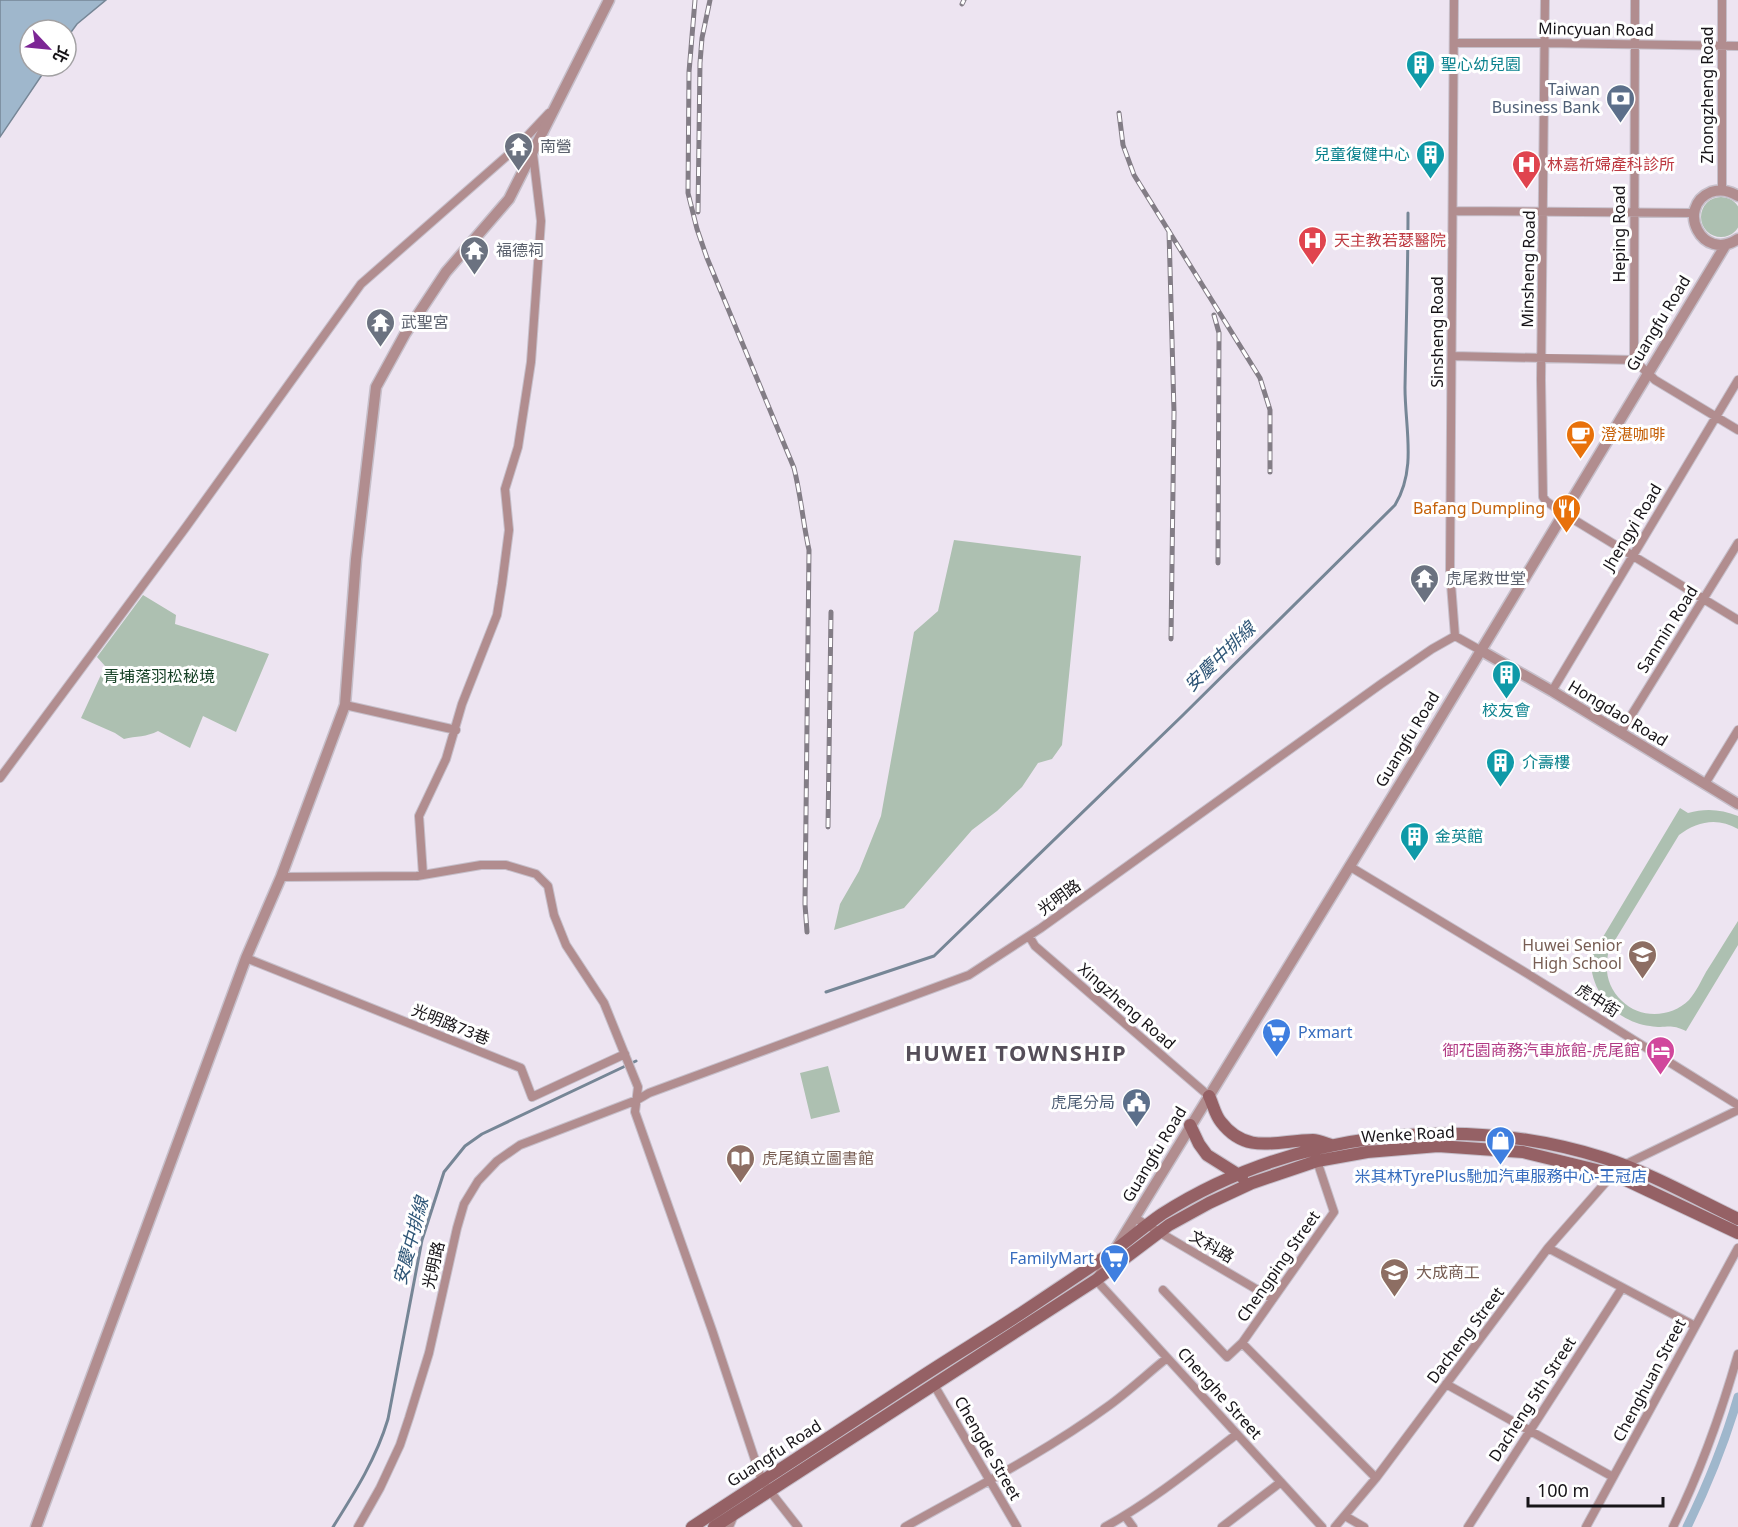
<svg xmlns="http://www.w3.org/2000/svg" width="1738" height="1527" font-family="'Noto Sans','Noto Sans TC',sans-serif">
  <style>
    .green { fill: #adc0b1 }
    .water { fill: #9fb7cc; stroke: #768696; stroke-width: 1.5 }
    .lines { fill: none; stroke-linecap: round; stroke-linejoin: round }
    .stream { stroke: #768696; stroke-width: 3 }
    .canal { stroke: #9fb7cc; stroke-width: 9 }
    .minor-casing { stroke: #c6bfca; stroke-width: 10 }
    .tertiary-casing { stroke: #c6bfca; stroke-width: 13 }
    .secondary-casing { stroke: #c6bfca; stroke-width: 14 }
    .minor { stroke: #b18d8f; stroke-width: 8 }
    .tertiary { stroke: #b18d8f; stroke-width: 10 }
    .secondary { stroke: #956165; stroke-width: 12 }
    .rail-casing { stroke: #837d86; stroke-width: 5 }
    .rail { stroke: #fff; stroke-width: 3; stroke-dasharray: 9; stroke-linecap: butt }
    .labels { text-anchor: middle; stroke-width: 6; stroke-linejoin: round; paint-order: stroke }
    .street-label { font-size: 16px; fill: #171418; stroke: #fff }
    .culture-label { font-size: 16px; fill: #0d838f; stroke: #fff; text-anchor: start }
    .service-label { font-size: 16px; fill: #4e5e75; stroke: #fff; text-anchor: end }
    .worship-label { font-size: 16px; fill: #5b616d; stroke: #fff; text-anchor: start }
    .health-label { font-size: 16px; fill: #be3a42; stroke: #fff; text-anchor: start }
    .food-label { font-size: 16px; fill: #c56008; stroke: #fff; text-anchor: start }
    .park-label { font-size: 16px; fill: #144024; stroke: #fff }
    .education-label { font-size: 16px; fill: #785e54; stroke: #fff; text-anchor: start }
    .shop-label { font-size: 16px; fill: #366cbe; stroke: #fff; text-anchor: start }
    .hotel-label { font-size: 16px; fill: #b23c85; stroke: #fff; text-anchor: end }
    .water-label { font-size: 18px; font-style: italic; fill: #2f5677; stroke: #fff }
    .district-label { font-size: 22px; font-weight: bold; letter-spacing: 1.5px; fill: #554e59; stroke: #fff }
  </style>
  <rect width="100%" height="100%" fill="#ede4f1"/>
  <path class="green" d="M1701 217a20 20 0 1 1 40 0a20 20 0 1 1-40 0Z
    M954,540L1081,556L1062,745L1052,759L1038,763L1022,787L997,811L972,830L904,908L834,930L840,904L859,871L881,816L914,632L938,611Z
    M143,595L176,615L175,624L269,654L236,732L203,716L190,748L158,731C147,737 136,736 124,739L115,733L81,718L105,666L97,657Z
    M1680,808L1688,813C1705,808 1721,809 1738,816V829C1718,817 1697,821 1679,835L1609,950C1604,969 1607,987 1622,1001C1640,1019 1671,1018 1689,1000C1696,992 1701,981 1706,972C1717,955 1727,938 1738,921V945L1686,1031C1669,1023 1667,1029 1650,1026C1616,1022 1589,991 1591,957Z
    M828,1066L840,1112L811,1119L800,1073Z"/>
  <path class="water" d="M0,0H106L77,24L66,39V30H30V66H48L0,137Z"/>
  <g class="lines">
    <path class="stream" d="M826,992L934,956L1182,716L1395,505C1417,469 1405,428 1405,388C1406,330 1408,271 1408,213
      M333,1527C355,1492 376,1459 388,1419L422,1240L444,1172L465,1146L482,1134L636,1061"/>
    <path class="canal" d="M1687,1527C1708,1484 1725,1442 1738,1397"/>
    <defs>
      <path id="minor" d="M1454,0L1450,571L1455,636L1480,650
        M1545,0L1541,380L1543,497L1546,501L1563,513L1738,620
        M1454,43H1545L1738,46
        M1722,190V0
        M1453,211L1694,213
        M1452,356L1634,360L1655,380L1738,430
        M1634,360L1635,0
        M1552,691L1738,380
        M345,705L456,730
        M1621,732L1738,543
        M0,778L186,527L361,284L516,148L549,113
        M1705,784L1738,730
        M1349,866L1523,971L1738,1105
        M423,875L419,816L446,759L462,704L497,615L502,584L509,530L505,489L518,447L531,362L541,221L533,154
        M281,877L417,876L481,865H506L536,874L548,886L554,915L566,945L604,1003L638,1087L635,1112L712,1330L762,1481L798,1527
        M1029,936L1035,946L1209,1096
        M246,958L521,1068L532,1097L625,1054
        M1135,1218L1273,1299
        M1548,1248L1695,1326
        M1096,1280L1322,1527
        M1163,1290L1227,1357L1242,1343L1334,1212L1317,1161
        M1242,1343L1376,1478
        M1446,1384L1613,1477
        M934,1385L1017,1527
        M1125,1516L1133,1527
        M1345,1516L1364,1527
        M358,1527L380,1488L400,1445L409,1418L429,1353L457,1228L464,1204L478,1181L497,1161L520,1145L637,1100L649,1093L969,975L1041,928L1381,684L1432,649L1455,636
        M729,1527L735,1513
        M905,1527C973,1489 1044,1453 1107,1407C1128,1392 1147,1374 1167,1358
        M1105,1527C1152,1501 1194,1467 1237,1434
        M1222,1527L1281,1482
        M1335,1527L1376,1478L1548,1248L1613,1174L1624,1165L1738,1110
        M1468,1527L1622,1288
        M1586,1527L1738,1248
        M1673,1527C1700,1472 1721,1414 1738,1354"/>
      <path id="tertiary" d="M1738,196C1730,191 1720,189 1711,192C1675,207 1702,263 1738,239
        M1480,650L1552,691L1738,804
        M1099,1276L1424,745L1725,246
        M36,1527L246,958L281,877L345,705L356,559L376,387L405,334L446,272L509,199L609,0"/>
      <path id="secondary" d="M1209,1096C1213,1104 1215,1115 1221,1122C1247,1156 1278,1140 1313,1140C1318,1140 1325,1143 1331,1145
        M1190,1125L1199,1144L1207,1155L1242,1177
        M692,1527C768,1478 842,1428 918,1379C956,1354 995,1331 1032,1306C1060,1287 1088,1269 1115,1250C1131,1238 1146,1225 1162,1214C1291,1132 1459,1112 1604,1158C1651,1173 1694,1198 1738,1219
        M714,1527L1096,1280L1169,1225L1209,1203L1252,1183L1317,1161L1367,1152L1438,1146L1523,1152L1613,1174L1738,1233"/>
    </defs>
    <use href="#minor" class="minor-casing"/>
    <use href="#tertiary" class="tertiary-casing"/>
    <use href="#secondary" class="secondary-casing"/>
    <use href="#minor" class="minor"/>
    <use href="#tertiary" class="tertiary"/>
    <use href="#secondary" class="secondary"/>
    <defs>
      <path id="rail" d="M695,0L689,72L688,193L697,229L707,258L794,468C801,496 803,523 809,550L805,904L807,932
        M962,4L964,0
        M1119,113L1123,145L1134,175L1260,378L1270,410V472
        M698,212L700,63L702,38L710,0
        M1169,231L1174,412L1171,639
        M1214,315L1219,333L1218,563
        M828,827L831,612"/>
    </defs>
    <use href="#rail" class="rail-casing"/>
    <use href="#rail" class="rail"/>
  </g>
  <defs>
    <symbol id="building-pin" viewBox="-11 -11 22 30"><path d="M0 17L-7.5 6A9.5 9.5 0 1 1 7.5 6Z" fill="#0f9aa8" stroke="#fff"/><path d="M-4-6H4V6H1V3H-1V6H-4ZM-2.5-4.3h1.7v1.8h-1.7ZM.8-4.3h1.7v1.8H.8ZM-2.5-1h1.7V.8h-1.7ZM.8-1h1.7V.8H.8Z" fill="#fff"/></symbol>
    <symbol id="bank-pin" viewBox="-11 -11 22 30"><path d="M0 17L-7.5 6A9.5 9.5 0 1 1 7.5 6Z" fill="#5c6f8a" stroke="#fff"/><path d="M-6-4H6V4H-6ZM0-2.3a2.3 2.3 0 1 0 0 4.6a2.3 2.3 0 1 0 0-4.6Z" fill="#fff"/></symbol>
    <symbol id="temple-pin" viewBox="-11 -11 22 30"><path d="M0 17L-7.5 6A9.5 9.5 0 1 1 7.5 6Z" fill="#6b7280" stroke="#fff"/><path d="M0-6L5-2H3V0L6.5 2.5H4V6H1.5V3h-3V6H-4V2.5H-6.5L-3 0V-2H-5Z" fill="#fff"/></symbol>
    <symbol id="hospital-pin" viewBox="-11 -11 22 30"><path d="M0 17L-7.5 6A9.5 9.5 0 1 1 7.5 6Z" fill="#e0444e" stroke="#fff"/><path d="M-5-5h3v3.5h4V-5h3V5h-3V1.5h-4V5h-3Z" fill="#fff"/></symbol>
    <symbol id="cafe-pin" viewBox="-11 -11 22 30"><path d="M0 17L-7.5 6A9.5 9.5 0 1 1 7.5 6Z" fill="#e8710a" stroke="#fff"/><path d="M-5.5-4.5H6V0H3Q3 3.5 0 3.5H-2.5Q-5.5 3.5-5.5 0ZM3-3.2v2h1.7v-2ZM-6 4.5H4V6H-6Z" fill="#fff"/></symbol>
    <symbol id="restaurant-pin" viewBox="-11 -11 22 30"><path d="M0 17L-7.5 6A9.5 9.5 0 1 1 7.5 6Z" fill="#e8710a" stroke="#fff"/><path d="M-5-6h1v4h1v-4h1v4h1v-4h1v5L-1.5 .5V6h-2V.5L-5-1ZM5-6V6H3V1.5H1.5Q1.5-4 5-6Z" fill="#fff"/></symbol>
    <symbol id="school-pin" viewBox="-11 -11 22 30"><path d="M0 17L-7.5 6A9.5 9.5 0 1 1 7.5 6Z" fill="#8d6e63" stroke="#fff"/><path d="M0-5L7-2L0 1L-7-2ZM-4 1L0 2.5L4 1V4Q0 6-4 4Z" fill="#fff"/></symbol>
    <symbol id="supermarket-pin" viewBox="-11 -11 22 30"><path d="M0 17L-7.5 6A9.5 9.5 0 1 1 7.5 6Z" fill="#3f7fe0" stroke="#fff"/><path d="M-6-5.5h2.5l.6 2H6L4.5 2H-2.5L-4.4-4H-6ZM-1.5 3.2a1.3 1.3 0 1 0 .1 0ZM3 3.2a1.3 1.3 0 1 0 .1 0Z" fill="#fff"/></symbol>
    <symbol id="hotel-pin" viewBox="-11 -11 22 30"><path d="M0 17L-7.5 6A9.5 9.5 0 1 1 7.5 6Z" fill="#d1479c" stroke="#fff"/><path d="M-6-4.5h1.5V1H6V5H4.5V3h-9V5H-6ZM-4 0a1.8 1.8 0 1 1 3.6 0ZM.5 0V-2.5h3Q6-2.5 6 0Z" fill="#fff"/></symbol>
    <symbol id="civic-pin" viewBox="-11 -11 22 30"><path d="M0 17L-7.5 6A9.5 9.5 0 1 1 7.5 6Z" fill="#5c6f8a" stroke="#fff"/><path d="M-.6-6.5H3V-4.5H.6V-3L4-1V1h2V6H-6V1h2V-1L-.6-3ZM-1.2 2.5V6h2.4V2.5Z" fill="#fff"/></symbol>
    <symbol id="shop-pin" viewBox="-11 -11 22 30"><path d="M0 17L-7.5 6A9.5 9.5 0 1 1 7.5 6Z" fill="#3f7fe0" stroke="#fff"/><path d="M-5-2.5h2.3a2.7 3.5 0 0 1 5.4 0H5L5.5 6h-11ZM-1.5-2.5h3a1.5 2.3 0 0 0-3 0Z" fill="#fff"/></symbol>
    <symbol id="library-pin" viewBox="-11 -11 22 30"><path d="M0 17L-7.5 6A9.5 9.5 0 1 1 7.5 6Z" fill="#8d6e63" stroke="#fff"/><path d="M-6-4Q-3-5.5-.7-3.5V5Q-3 3-6 4ZM6-4Q3-5.5 .7-3.5V5Q3 3 6 4Z" fill="#fff"/></symbol>
  </defs>
  <g fill-rule="evenodd">
    <use href="#building-pin" x="1404" y="48" width="33" height="45"/>
    <use href="#bank-pin" x="1604" y="82" width="33" height="45"/>
    <use href="#temple-pin" x="502" y="130" width="33" height="45"/>
    <use href="#building-pin" x="1414" y="138" width="33" height="45"/>
    <use href="#hospital-pin" x="1510" y="148" width="33" height="45"/>
    <use href="#hospital-pin" x="1296" y="224" width="33" height="45"/>
    <use href="#temple-pin" x="458" y="234" width="33" height="45"/>
    <use href="#temple-pin" x="364" y="306" width="33" height="45"/>
    <use href="#cafe-pin" x="1564" y="418" width="33" height="45"/>
    <use href="#restaurant-pin" x="1550" y="492" width="33" height="45"/>
    <use href="#temple-pin" x="1408" y="562" width="33" height="45"/>
    <use href="#building-pin" x="1490" y="658" width="33" height="45"/>
    <use href="#building-pin" x="1484" y="746" width="33" height="45"/>
    <use href="#building-pin" x="1398" y="820" width="33" height="45"/>
    <use href="#school-pin" x="1626" y="938" width="33" height="45"/>
    <use href="#supermarket-pin" x="1260" y="1016" width="33" height="45"/>
    <use href="#hotel-pin" x="1644" y="1034" width="33" height="45"/>
    <use href="#civic-pin" x="1120" y="1086" width="33" height="45"/>
    <use href="#shop-pin" x="1484" y="1124" width="33" height="45"/>
    <use href="#library-pin" x="724" y="1142" width="33" height="45"/>
    <use href="#supermarket-pin" x="1098" y="1242" width="33" height="45"/>
    <use href="#school-pin" x="1378" y="1256" width="33" height="45"/>
  </g>
  <g class="labels">
    <g class="street-label">
      <text transform="translate(1596 29) rotate(1)" y="6">Mincyuan Road</text>
      <text transform="translate(1707 95) rotate(-90)" y="6">Zhongzheng Road</text>
      <text transform="translate(1619 234) rotate(-90)" y="6">Heping Road</text>
      <text transform="translate(1528 269) rotate(-89)" y="6">Minsheng Road</text>
      <text transform="translate(1658 323) rotate(-59)" y="6">Guangfu Road</text>
      <text transform="translate(1437 332) rotate(-90)" y="6">Sinsheng Road</text>
      <text transform="translate(1632 527) rotate(-59)" y="6">Jhengyi Road</text>
      <text transform="translate(1667 629) rotate(-58)" y="6">Sanmin Road</text>
      <text transform="translate(1618 713) rotate(31)" y="6">Hongdao Road</text>
      <text transform="translate(1407 739) rotate(-59)" y="6">Guangfu Road</text>
      <text transform="translate(1059 897) rotate(-36)" y="6">光明路</text>
      <text transform="translate(1598 1000) rotate(32)" y="6">虎中街</text>
      <text transform="translate(1127 1006) rotate(41)" y="6">Xingzheng Road</text>
      <text transform="translate(451 1024) rotate(22)" y="6">光明路73巷</text>
      <text transform="translate(1408 1134) rotate(-3)" y="6">Wenke Road</text>
      <text transform="translate(1154 1154) rotate(-59)" y="6">Guangfu Road</text>
      <text transform="translate(1212 1246) rotate(30)" y="6">文科路</text>
      <text transform="translate(433 1265) rotate(-77)" y="6">光明路</text>
      <text transform="translate(1278 1266) rotate(-55)" y="6">Chengping Street</text>
      <text transform="translate(1465 1335) rotate(-53)" y="6">Dacheng Street</text>
      <text transform="translate(1649 1380) rotate(-62)" y="6">Chenghuan Street</text>
      <text transform="translate(1220 1393) rotate(48)" y="6">Chenghe Street</text>
      <text transform="translate(1532 1399) rotate(-57)" y="6">Dacheng 5th Street</text>
      <text transform="translate(988 1448) rotate(60)" y="6">Chengde Street</text>
      <text transform="translate(774 1453) rotate(-33)" y="6">Guangfu Road</text>
    </g>
    <g class="culture-label">
      <text x="1441" y="70">聖心幼兒園</text>
      <text x="1410" y="160" text-anchor="end">兒童復健中心</text>
      <text x="1506" y="716" text-anchor="middle">校友會</text>
      <text x="1522" y="768">介壽樓</text>
      <text x="1435" y="842">金英館</text>
    </g>
    <g class="service-label">
      <text x="1600" y="95">Taiwan<tspan x="1600" dy="18">Business Bank</tspan></text>
      <text x="1115" y="1108">虎尾分局</text>
    </g>
    <g class="worship-label">
      <text x="540" y="152">南營</text>
      <text x="496" y="256">福德祠</text>
      <text x="401" y="328">武聖宮</text>
      <text x="1446" y="584">虎尾救世堂</text>
    </g>
    <g class="health-label">
      <text x="1547" y="170">林嘉祈婦產科診所</text>
      <text x="1334" y="246">天主教若瑟醫院</text>
    </g>
    <g class="food-label">
      <text x="1601" y="440">澄湛咖啡</text>
      <text x="1545" y="514" text-anchor="end">Bafang Dumpling</text>
    </g>
    <g class="park-label">
      <text x="159" y="682">青埔落羽松秘境</text>
    </g>
    <g class="education-label">
      <text x="1622" y="951" text-anchor="end">Huwei Senior<tspan x="1622" dy="18">High School</tspan></text>
      <text x="762" y="1164">虎尾鎮立圖書館</text>
      <text x="1416" y="1278">大成商工</text>
    </g>
    <g class="shop-label">
      <text x="1298" y="1038">Pxmart</text>
      <text x="1501" y="1182" text-anchor="middle">米其林TyrePlus馳加汽車服務中心-王冠店</text>
      <text x="1094" y="1264" text-anchor="end">FamilyMart</text>
    </g>
    <g class="hotel-label">
      <text x="1640" y="1056">御花園商務汽車旅館-虎尾館</text>
    </g>
    <g class="water-label">
      <text transform="translate(1220 657) rotate(-44)" y="6">安慶中排線</text>
      <text transform="translate(411 1241) rotate(-75)" y="6">安慶中排線</text>
    </g>
    <g class="district-label">
      <text x="1016" y="1061">HUWEI TOWNSHIP</text>
    </g>
  </g>
  <g transform="translate(48 48) rotate(116)"><circle r="28" fill="#ffffff" stroke="#a2a1a3" stroke-width="1.5"/>
  <path d="M0-4.5L10 22L0 15L-10 22Z" fill="#7c2695"/>
  <text y="-9" font-size="16" font-weight="bold" text-anchor="middle" fill="#171418">北</text>
  </g>
  <path d="M1528 1497v9h135v-9" fill="none" stroke="#171418" stroke-width="3"/>
  <text x="1537" y="1497" font-size="18" fill="#171418" stroke="#ffffff" stroke-width="4.5" paint-order="stroke">100 m</text>
</svg>
